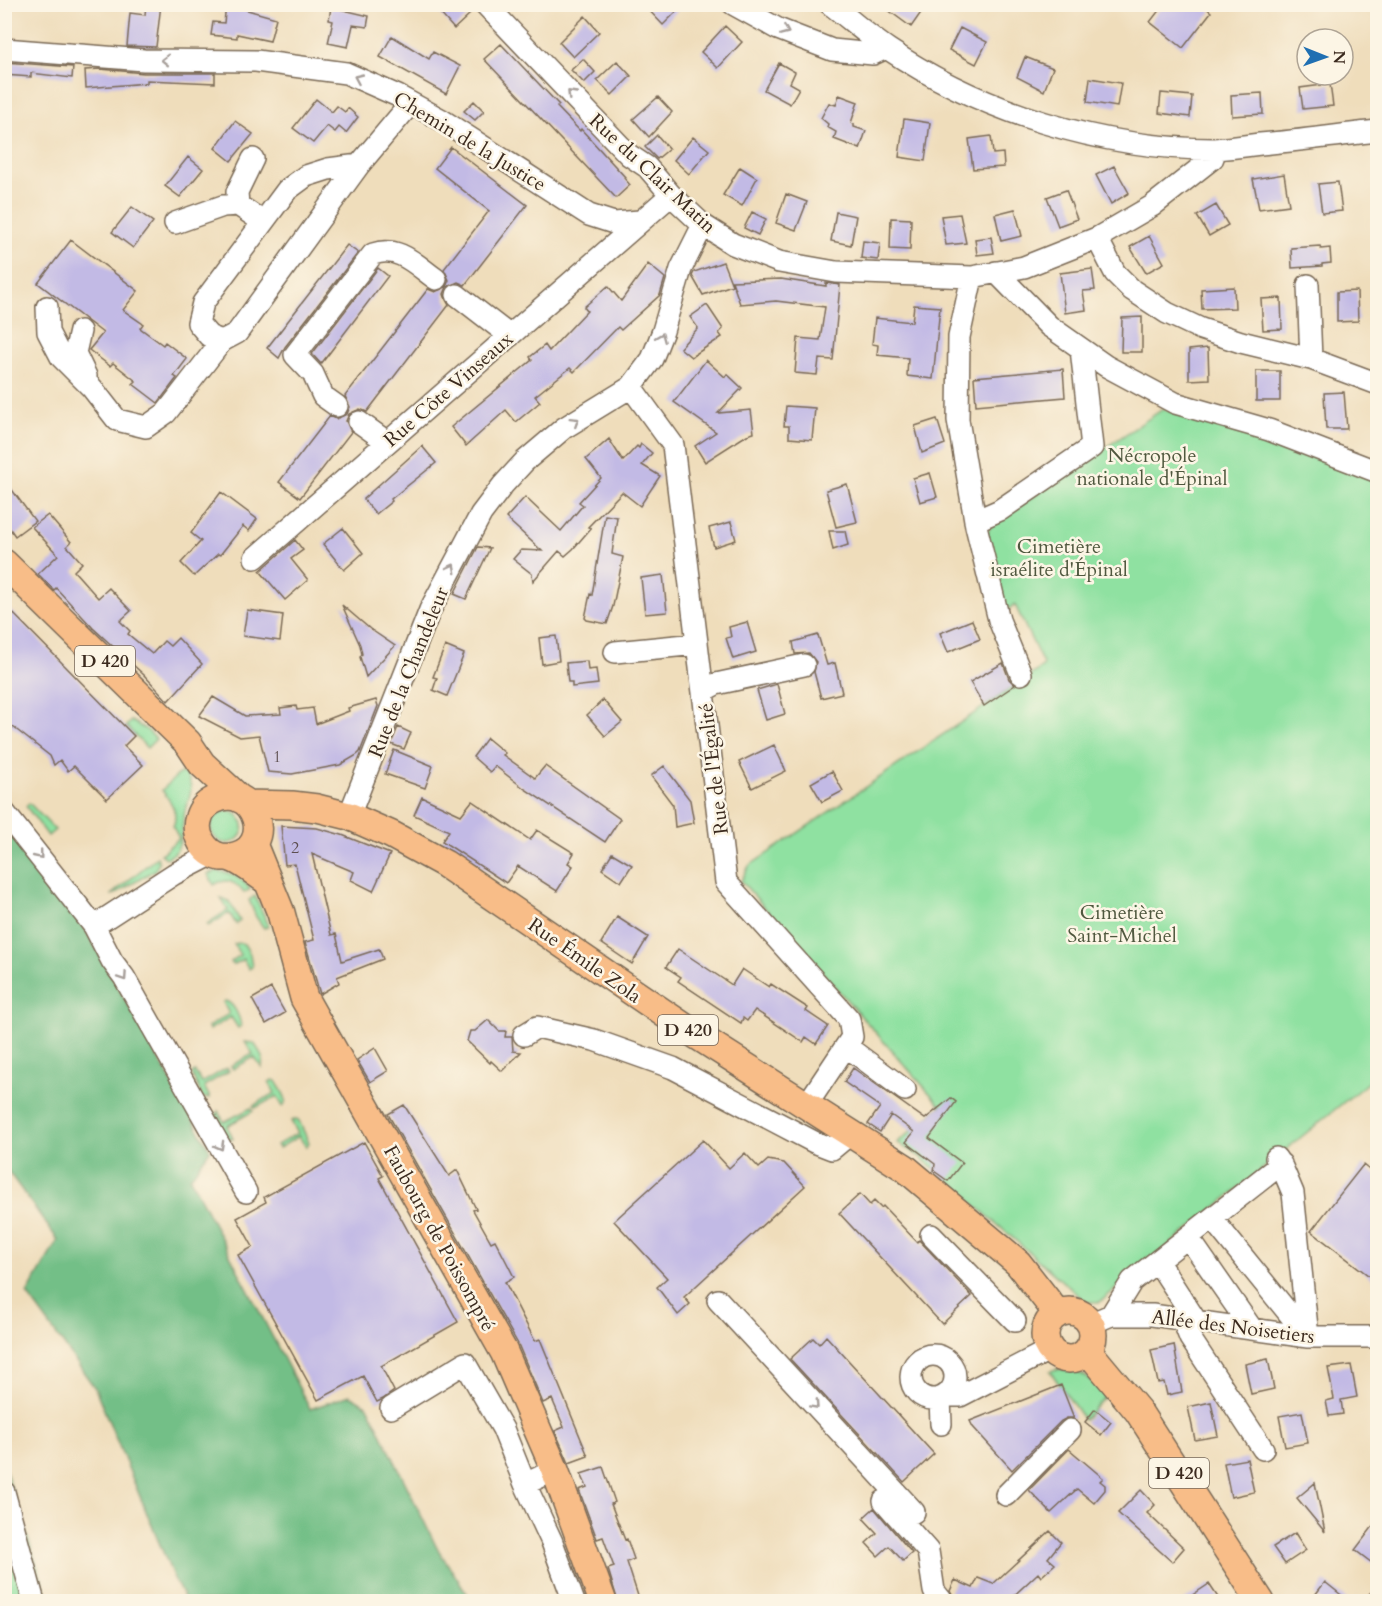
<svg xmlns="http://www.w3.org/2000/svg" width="1382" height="1606" font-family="Cardo,serif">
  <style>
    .green { fill: #8fe1a1; stroke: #658660; stroke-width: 1.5 }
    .forest { fill: #73bf87; stroke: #577452; stroke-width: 1.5 }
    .building { fill: #c2bae5 }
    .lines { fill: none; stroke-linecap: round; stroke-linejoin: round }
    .minor-casing { stroke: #7a6955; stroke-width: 24 }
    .major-casing { stroke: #7a6955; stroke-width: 30 }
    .minor { stroke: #fff; stroke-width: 21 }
    .major { stroke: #f8bd88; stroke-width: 27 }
    .oneway { stroke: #a79f9a }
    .labels { text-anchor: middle; stroke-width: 5; stroke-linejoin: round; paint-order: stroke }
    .number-label { font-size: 16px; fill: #5d4e50 }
    .shield { fill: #fcf5e5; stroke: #75675a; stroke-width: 1.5 }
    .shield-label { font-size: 18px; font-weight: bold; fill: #3b2a1e }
    .street-label { font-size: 20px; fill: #3b2a1e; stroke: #fcf5e5 }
    .park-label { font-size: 20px; fill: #50583f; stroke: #fcf5e5 }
  </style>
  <rect width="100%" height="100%" fill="#fcf5e5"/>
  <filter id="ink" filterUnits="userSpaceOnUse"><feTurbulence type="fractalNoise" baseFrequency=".0167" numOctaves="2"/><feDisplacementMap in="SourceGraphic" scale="12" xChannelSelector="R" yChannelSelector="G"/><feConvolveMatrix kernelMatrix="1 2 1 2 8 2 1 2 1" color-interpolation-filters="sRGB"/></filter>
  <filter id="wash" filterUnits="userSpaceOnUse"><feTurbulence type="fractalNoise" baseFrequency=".008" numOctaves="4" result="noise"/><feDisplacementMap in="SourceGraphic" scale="24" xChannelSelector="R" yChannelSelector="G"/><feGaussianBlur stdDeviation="1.35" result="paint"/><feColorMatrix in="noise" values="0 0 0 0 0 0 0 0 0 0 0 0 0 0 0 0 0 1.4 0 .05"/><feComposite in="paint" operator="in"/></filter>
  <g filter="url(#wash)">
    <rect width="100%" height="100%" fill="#efddbb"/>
    <path class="green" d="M1163,409L1250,434L1377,480V1075L1100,1302H1086L919,1156L897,1143L941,1106L741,881L749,866L1044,666L1015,605L1003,612L984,539L992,524Z
      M131,721L147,730L156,739L147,748L126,726Z
      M180,773H185C197,788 187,800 184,815C181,830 184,852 166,858L161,854L179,838L173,827C179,812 171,802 162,790Z
      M29,803L55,830L48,836L26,806Z
      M211 827a16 16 0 1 1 32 0a16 16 0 1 1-32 0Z
      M157,857L159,863L155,870L115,894L111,895Z
      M217,871C230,872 242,878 250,889L244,893C236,882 226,877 214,885L208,874Z
      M255,896L269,926L264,928L256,917L249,900Z
      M221,898L229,901L240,921L236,924L229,913L208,926L207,924L228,910Z
      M239,943L244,944L250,954L252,967L249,969L243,959L233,965L231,962L240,955L234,944Z
      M226,1001C234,1004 240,1017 241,1026L238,1028L231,1017L209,1030L208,1027L229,1014L223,1002Z
      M245,1042L254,1043L263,1057L262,1068L254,1057L233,1069L231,1066L253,1054Z
      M227,1068L229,1071L204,1086L210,1098H203L192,1074L195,1072L202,1083Z
      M273,1080L276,1081C280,1089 290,1099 283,1107L277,1096L255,1108L253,1106L275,1093L269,1082Z
      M251,1108L253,1111L227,1126L233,1139L225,1138L214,1118L218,1111L224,1122Z
      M295,1120L299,1121L309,1143L306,1147L299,1136L279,1148L277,1145L298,1133L291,1121Z
      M1057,1369C1085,1371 1087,1377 1106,1395L1084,1420L1050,1371Z
      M5,1469L49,1601H5Z"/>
    <path class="forest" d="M5,827L81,922L210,1150L190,1178L310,1409L350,1395L368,1406L437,1548L472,1601H186L175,1581L95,1388L27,1294L58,1240L5,1167Z"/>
    <g id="blocks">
      <path class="building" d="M146,4H161L156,47L127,46L130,13L145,15Z
        M226,4H240V8L276,18L270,41L237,34V38L211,35L213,22L224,23Z
        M432,4H461L470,14L454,29Z
        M643,4H684L663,25Z
        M880,4H927L911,27Z
        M1164,4H1202L1211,12L1183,48L1150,22Z
        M331,7L369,16L367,27L353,25L348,47L328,43L333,21L329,20Z
        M585,16L599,32L573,57L559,42Z
        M725,26L742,42L718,68L701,52Z
        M960,28L987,42L976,64L949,50Z
        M392,36L429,59L433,52L460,66L446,94L380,57Z
        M501,44L559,105L557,107L580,131L581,129L625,177L624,178L630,185L616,198L484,59Z
        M1025,57L1053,68L1044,91L1017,77Z
        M583,59L595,72L584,83L571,70Z
        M617,61L631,76L612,95L597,80Z
        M4,62L73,67L72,78L31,73V77L4,75Z
        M779,63L795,72L790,83L799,88L790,104L764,90Z
        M100,69L144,73H215V83L147,80V83L86,88L85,70Z
        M1090,78L1121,83L1117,107L1087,102Z
        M1330,84L1333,106L1303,109L1300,88Z
        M1161,93L1192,96L1190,117L1159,113Z
        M1262,93L1263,114L1232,116L1231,95Z
        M839,95L858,102L851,123L854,124V127L866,131L860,149L834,139L836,132L827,127L828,124L821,118L829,103L836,105Z
        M658,97L672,112L649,137L633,119Z
        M316,99L332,112L337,106L345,112L348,108L358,117L346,133L339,127L335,132L327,126L313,143L293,128Z
        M474,101L484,111L475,120L464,111Z
        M904,119L930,123L925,161L899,157Z
        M235,121L253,134L231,161L215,148Z
        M657,135L669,149L657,159L645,147Z
        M991,136L993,154L1003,153L1004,167L973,169L969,139Z
        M693,137L709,150L689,174L674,160Z
        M451,147L527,205L465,285L458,282L447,287L444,294L446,300L449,305L367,412L360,409L349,414L346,421L351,432L300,498L279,482L330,416L336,419L347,414L350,407L345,396L428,289L435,292L446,287L449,280L444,269L489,211L435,168Z
        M188,157L203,169L180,197L165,186Z
        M1114,166L1129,193L1111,204L1096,175Z
        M740,167L757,178L742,206L723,195Z
        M1284,174L1289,205L1259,209L1253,179Z
        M1338,182L1342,211L1322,213L1318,184Z
        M1066,190L1077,219L1058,226L1047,197Z
        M786,194L807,202L796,230L776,223Z
        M1216,205L1228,225L1209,236L1197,216Z
        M132,207L153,222L133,248L112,232Z
        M1015,209L1022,236L1001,241L995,214Z
        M752,212L766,219L758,235L744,228Z
        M836,212L856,216L851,245L831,241Z
        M960,214L966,243L946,245L941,216Z
        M891,218L911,219L910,250L890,249Z
        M1149,236L1164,263L1146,273L1130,247Z
        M991,237L994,253L977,255L975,239Z
        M71,240L138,291L123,310L143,324L140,328L163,345L165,342L187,359L174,376L177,378L158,403L133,384L136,381L113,363L110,366L89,350L103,333L38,283Z
        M863,241L880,243L878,260L861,258Z
        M347,245L358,253L285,347L279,358L267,348Z
        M1320,246L1321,249L1330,248L1331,263L1322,264V266L1292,268L1291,248Z
        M723,262L732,285L703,295L692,276L694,272Z
        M648,264L665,278L660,295L621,330L618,327L574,372L570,368L535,396L540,402L516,422L506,410L466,446L451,427L532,360L530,357L545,345L549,351L587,311L584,307L608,286L621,301Z
        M378,268L388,276L321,364L312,354Z
        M1092,269L1095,290L1083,291L1086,310L1065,313L1060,273Z
        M781,279L826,286V283L840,285L833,360L819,359L817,375L795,373L798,338L820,340L825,307L776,301L740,304L732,281Z
        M1234,287L1235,308L1202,309L1201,289Z
        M1357,291L1358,321L1337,322V292Z
        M1281,298L1282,329L1263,330L1261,299Z
        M707,305L723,329L719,333L722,337L691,357L680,348L698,328L690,317Z
        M914,305L940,307L933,379L907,376L908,358L877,355L878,345L872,344L875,318L912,322Z
        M1142,317V352H1121L1122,318Z
        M1208,348L1209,379L1189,380V350Z
        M706,360L725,377L727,374L742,388L718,413L751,410L754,433L747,435L705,462L695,446L716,432L674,402Z
        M1063,369L1065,397L976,405L974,377Z
        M1256,371H1280V401H1256Z
        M1344,392L1347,429H1326L1324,393Z
        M786,406L815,408L812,440L789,438V426H784Z
        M937,419L945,444L922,453L915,426Z
        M609,439L623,461L637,446L639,448L641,444L652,453L642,465L660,476L640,506L622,492L588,527L591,528L573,549L565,556L559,551L533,581L532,574L513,559L521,550L542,551L506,518L525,497L561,531L583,505L579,502L601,478L586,459Z
        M422,446L436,463L391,499L392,501L376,514L363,499Z
        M930,473L937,497L920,502L913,478Z
        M4,479L35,521L15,536L4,520Z
        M847,484L857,522L836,527L826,490Z
        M221,492L257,519L249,531L243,526L220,555L218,554L194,576L181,563L201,541L191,533Z
        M48,515L71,542L67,546L82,563L74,571L98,598L109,588L131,611L120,621L130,631L128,634L152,654L164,641L170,646L178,638L202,664L168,701L144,675L93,628L56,588L54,590L38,574L58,555L32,527Z
        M605,515L617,517L612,554L623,557L613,606L607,624L587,620L585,618L590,594L592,595Z
        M731,522L736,540L714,547L709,528Z
        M343,528L363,553L344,570L323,544Z
        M829,531H845L848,545L833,550Z
        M295,540L303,550L291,559L308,580L285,600L260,571Z
        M478,547L490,548L466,599L454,594Z
        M663,575L667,612L645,614L641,578Z
        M4,604L134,736L124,746L143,765L107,799L74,766L68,771L60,760L54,765L50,756L4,720Z
        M342,605L370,629L395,646L366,677L360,657L362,654L360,645Z
        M247,610L283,615L280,641L243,636Z
        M972,620L980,639L948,652L940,633Z
        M747,622L756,652L733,659L726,638L731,637L729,627Z
        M818,635L827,665L835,663L842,693L821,698L814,672L816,662L809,653L795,654L793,642Z
        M556,636L559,661L542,664L539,638Z
        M445,646L464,654L447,696L433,690L437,678L433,677Z
        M587,661L588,670L596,669L598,684L572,687V682H568L566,663Z
        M1003,663L1009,679L1015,685L984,706L970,682Z
        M777,684L785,714L766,720L757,690Z
        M213,697L245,716L281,714L280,708L296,706L297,710L313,708L316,724L349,711L348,708L376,700L378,706L360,752L357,755L340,765L292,774L268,772L259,735L240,737L199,716Z
        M603,700L622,722L605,736L587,715Z
        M398,727L411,733L404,749L391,744Z
        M487,738L505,753L503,755L535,778L545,766L620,819L605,842L525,789L495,766L490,772L473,757Z
        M774,745L786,771L752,788L739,762Z
        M394,750L433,766L425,788L385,774Z
        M664,766L690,800L694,823L675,827L673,805L651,776Z
        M832,771L843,791L822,802L811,783Z
        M422,797L461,815L472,801L530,840L537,830L574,853L568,863L573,866L557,891L518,866L506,883L442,841L449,831L414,815Z
        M281,826L317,828L342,835L390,854L373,891L351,880L354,872L312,854L331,935L336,934L342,961L379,949L383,959L337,977L339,983L320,994L305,942L314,940L295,864L285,865Z
        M612,853L632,865L621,882L602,869Z
        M617,917L648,937L632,964L601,943Z
        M678,949L732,985L742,969L769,987L771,984L808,1008L806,1011L828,1026L816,1044L806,1037L803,1042L755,1010L747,1021L743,1018L741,1023L678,981L681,977L666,967Z
        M271,988L285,1013L266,1024L252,999Z
        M488,1020L499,1031H506L505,1037H512L513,1051L521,1052L502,1071L491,1061L490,1063L467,1041L470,1031H475Z
        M375,1048L388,1071L370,1082L357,1060Z
        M853,1068L925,1119L951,1098L956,1102L929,1138L962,1163L948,1181L934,1171L935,1164L906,1142L914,1132L891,1115L880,1132L868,1124L880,1107L844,1082Z
        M404,1105L449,1176L457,1170L476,1209L473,1210L491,1242L495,1240L508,1265L514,1277L505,1282L535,1341L540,1339L588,1456L569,1463L555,1431L564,1427L552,1399L543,1403L518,1344L388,1114Z
        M703,1140L729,1168L745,1153L759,1168L768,1160L784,1163L805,1186L684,1297L690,1304L678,1315L657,1287L667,1278L614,1221Z
        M364,1142L383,1176L379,1178L458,1322L381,1366L394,1391L383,1399L377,1402L363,1376L318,1400L238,1255L253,1247L237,1218L266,1202L264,1197Z
        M1363,1165L1377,1176V1282L1311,1231Z
        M860,1194L870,1205L874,1201L881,1208L883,1206L917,1242L919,1240L972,1296L942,1324L839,1213Z
        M826,1336L934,1454L904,1482L790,1359L813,1338L819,1344Z
        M1174,1345L1182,1392L1167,1395L1164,1382L1158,1383L1151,1350Z
        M1268,1359L1274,1389L1251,1394L1245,1364Z
        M1351,1365L1357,1397L1341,1400L1343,1414L1329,1416L1326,1401L1334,1399L1328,1368Z
        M1061,1385L1074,1418H1067L1061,1421L1012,1470L973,1427L970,1421Z
        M1211,1402L1218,1436L1195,1440L1188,1407Z
        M1095,1409L1111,1422L1101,1435L1085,1422Z
        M1302,1412L1308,1443L1285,1447L1279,1416Z
        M1069,1449L1103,1478L1100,1481L1105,1485V1490L1094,1503L1077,1489L1051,1513L1029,1490Z
        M1247,1459L1254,1492L1231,1497L1224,1463Z
        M603,1467L615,1502L611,1504L625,1540L627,1539L634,1559L627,1562L640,1602H618L608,1569L614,1567L603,1537L597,1539L579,1490L587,1487L581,1474Z
        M1315,1483L1325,1532L1297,1498Z
        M1141,1490L1155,1505L1147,1513L1184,1548L1172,1562L1118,1513Z
        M874,1508L912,1553L903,1561L889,1546L878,1556L866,1543L877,1533L863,1518Z
        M1377,1521V1556L1372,1563L1355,1550Z
        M1050,1531L1061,1542L1048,1558L1055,1564L1041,1577L1038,1573L1007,1602H956L950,1591L955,1580L973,1588L978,1578L993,1584Z
        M1295,1533L1306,1550L1285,1564L1273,1547Z
        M1325,1582L1350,1602H1323L1315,1595Z
        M1209,1584L1221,1602H1182Z"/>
    </g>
  </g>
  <g filter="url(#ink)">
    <use href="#blocks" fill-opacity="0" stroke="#7a6955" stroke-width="1.5"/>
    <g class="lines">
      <defs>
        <path id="minor" d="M485,4L629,155L647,167L671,195L703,225L733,244L779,262L836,272L972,277L1024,267L1097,238L1152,206L1213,158L1215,149
          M733,4L778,29L832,50L873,54L886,48
          M830,4C850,19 868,36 888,49C982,112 1101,149 1214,149C1229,148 1245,146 1260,144C1299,141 1338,135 1378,131
          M4,49L144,60L256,61L346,73L398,96L442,120L589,215L614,223L640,221
          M359,165L328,169L306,176L287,190L203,303L198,323L209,336L222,341L237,333L359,165L411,103
          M238,205L237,192L253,159
          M175,223L223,206L238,205L263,222
          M1097,238L1115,273L1132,290L1167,313L1201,329L1241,342L1311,359L1378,384
          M996,272L1049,326L1106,366L1175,403L1269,430L1378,472
          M972,277L959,337L958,420L976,526L999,620L1021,674
          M1308,285L1311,359
          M457,295L510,336
          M47,307L48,332L61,357L92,388L117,420L146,427L166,413L222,341
          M80,331L75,353L86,376
          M631,387L673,445L726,882L849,1019L852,1037L806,1106
          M337,406L323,396L313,374L295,355L373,254C399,245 416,265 436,279
          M359,422L387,442
          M975,521L1000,510L1092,447L1081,349
          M255,558L671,195
          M615,652L697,644
          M703,691L716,684L804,665
          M4,812L94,926L112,961L124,977L246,1192
          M349,816L430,610L481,514L503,485L525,461L564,428L631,387L652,359L663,331L681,269L703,225
          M94,926L174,874L213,854
          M524,1035L537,1027L594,1040L673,1068L814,1142L832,1149L850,1134
          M846,1046L905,1090
          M1276,1158L1282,1167L1293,1193L1308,1337
          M1218,1226L1308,1337
          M931,1235L1015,1321
          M1195,1247L1252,1329
          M1163,1270L1196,1321
          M718,1300L914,1512
          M1111,1315L1132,1281L1281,1164
          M1183,1320L1190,1338L1263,1449
          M1090,1324L1111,1315H1152L1308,1337H1378
          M911 1377a22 22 0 1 1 44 0a22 22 0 1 1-44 0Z
          M944,1396H960L1049,1350
          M940,1398L941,1424
          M391,1408L465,1363L503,1429L525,1484
          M555,1470L525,1484L552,1542L574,1602
          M4,1492L34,1602
          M1006,1495L1070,1430
          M884,1501L928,1551L934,1591L943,1602
          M1377,1602L1378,1601"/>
        <path id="major" d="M4,563L188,743L202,764L240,799
          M248,804L292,805L317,808L349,816L392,835L445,864L690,1031L905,1168L1018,1263L1057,1313
          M253,844L281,913L304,998L504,1352L555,1470L603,1602
          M230,857C279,850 255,779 214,800C206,804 201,810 199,817C193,834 204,853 221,857C223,857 229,857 231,858C243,862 255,873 266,880
          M1045 1335a24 24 0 1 1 48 0a24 24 0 1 1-48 0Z
          M1088,1351L1138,1411L1261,1602"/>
      </defs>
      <use href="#minor" class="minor-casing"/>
      <use href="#major" class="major-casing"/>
      <use href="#minor" class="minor"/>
      <use href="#major" class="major"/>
    </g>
    <defs><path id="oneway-chevron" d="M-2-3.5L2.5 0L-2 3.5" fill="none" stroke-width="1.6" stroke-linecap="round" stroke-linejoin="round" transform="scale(1.5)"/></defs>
    <g class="oneway">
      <use href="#oneway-chevron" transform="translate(785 31) rotate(23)"/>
      <use href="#oneway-chevron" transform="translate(165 60) rotate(-179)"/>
      <use href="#oneway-chevron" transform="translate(358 78) rotate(-156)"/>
      <use href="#oneway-chevron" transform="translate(571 94) rotate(-134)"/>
      <use href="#oneway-chevron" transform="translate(661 337) rotate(-68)"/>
      <use href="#oneway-chevron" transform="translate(575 421) rotate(-32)"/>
      <use href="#oneway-chevron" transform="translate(452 568) rotate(-62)"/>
      <use href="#oneway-chevron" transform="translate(39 855) rotate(51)"/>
      <use href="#oneway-chevron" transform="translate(123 977) rotate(56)"/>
      <use href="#oneway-chevron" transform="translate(220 1146) rotate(61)"/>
      <use href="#oneway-chevron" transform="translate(815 1405) rotate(47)"/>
    </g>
  </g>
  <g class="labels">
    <g class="number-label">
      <text x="277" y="762">1</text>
      <text x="295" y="853">2</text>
    </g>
    <g class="shield">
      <rect x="75" y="646" width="60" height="30" rx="4.5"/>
      <rect x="658" y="1015" width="60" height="30" rx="4.5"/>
      <rect x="1149" y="1458" width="60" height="30" rx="4.5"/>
    </g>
    <g class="shield-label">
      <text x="105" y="667">D 420</text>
      <text x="688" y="1036">D 420</text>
      <text x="1179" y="1479">D 420</text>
    </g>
    <g class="street-label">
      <text transform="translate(470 141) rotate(31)" y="7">Chemin de la Justice</text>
      <text transform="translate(653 173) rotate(43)" y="7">Rue du Clair Matin</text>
      <text transform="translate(448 389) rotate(-41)" y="7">Rue Côte Vinseaux</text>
      <text transform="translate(408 672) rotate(-68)" y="7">Rue de la Chandeleur</text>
      <text transform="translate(713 769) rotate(-97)" y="7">Rue de l'Égalité</text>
      <text transform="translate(585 960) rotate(35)" y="7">Rue Émile Zola</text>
      <text transform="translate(440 1238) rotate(61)" y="7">Faubourg de Poissompré</text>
      <text transform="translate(1233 1326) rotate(7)" y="7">Allée des Noisetiers</text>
    </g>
    <g class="park-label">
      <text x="1152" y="462">Nécropole<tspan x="1152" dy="23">nationale d'Épinal</tspan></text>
      <text x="1059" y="553">Cimetière<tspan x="1059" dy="23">israélite d'Épinal</tspan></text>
      <text x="1122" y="919">Cimetière<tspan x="1122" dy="23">Saint-Michel</tspan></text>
    </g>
  </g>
  <rect width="1382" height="1606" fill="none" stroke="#fcf5e5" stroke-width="24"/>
  <g transform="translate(1325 57) rotate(91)"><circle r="28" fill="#fcf5e5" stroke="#afa495" stroke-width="1.5"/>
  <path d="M0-4.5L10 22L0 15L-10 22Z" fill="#1f6fb2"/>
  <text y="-9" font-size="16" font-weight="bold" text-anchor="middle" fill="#3b2a1e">N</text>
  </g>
</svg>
